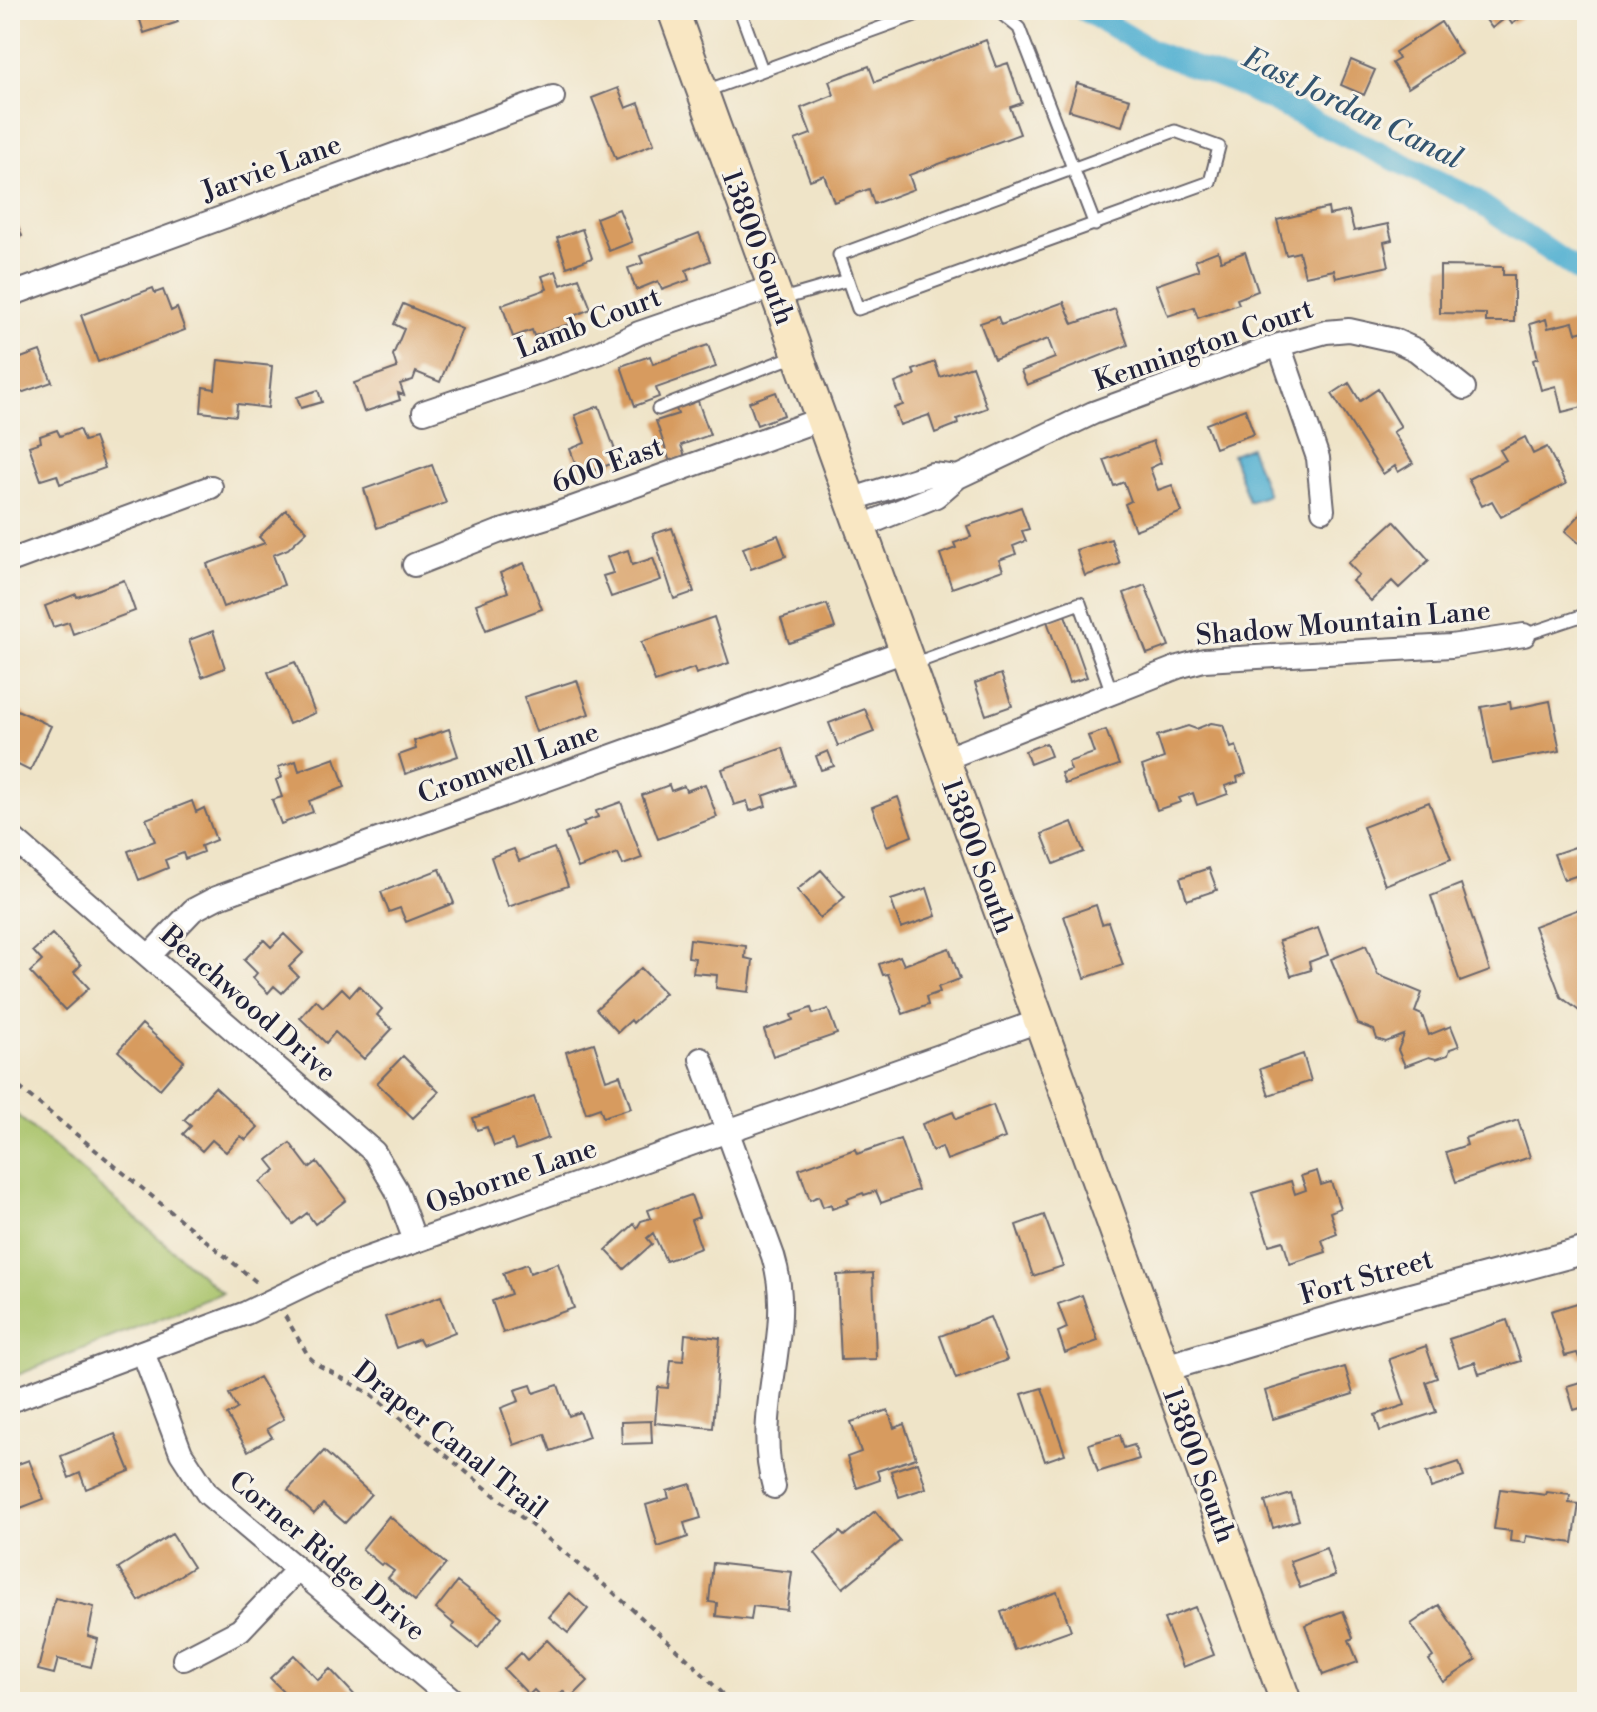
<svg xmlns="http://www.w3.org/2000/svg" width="1597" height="1712" font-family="'Libre Bodoni',serif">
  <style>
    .green { fill: #a7c268; stroke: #647252; stroke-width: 2 }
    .water { fill: #52b0d1; stroke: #3a6986; stroke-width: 2 }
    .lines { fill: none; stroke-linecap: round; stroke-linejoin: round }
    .canal { stroke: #52b0d1; stroke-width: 22 }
    .building { fill: #d79b5e }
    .service-casing { stroke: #6a666c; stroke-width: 15 }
    .minor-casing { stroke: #6a666c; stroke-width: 26 }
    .tertiary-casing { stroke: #6a666c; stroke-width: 30 }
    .secondary-casing { stroke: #6a666c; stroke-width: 34 }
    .path { stroke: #6a666c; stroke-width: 4; stroke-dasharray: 6 6; stroke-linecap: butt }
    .service { stroke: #fff; stroke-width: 11 }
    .minor { stroke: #fff; stroke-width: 22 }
    .tertiary { stroke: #fff; stroke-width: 26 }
    .secondary { stroke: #f9e7c3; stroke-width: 30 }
    .labels { text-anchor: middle; stroke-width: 6; stroke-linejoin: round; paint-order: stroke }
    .street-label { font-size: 28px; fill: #22223b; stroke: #f7f3e8 }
    .water-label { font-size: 30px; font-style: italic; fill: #335470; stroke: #f7f3e8 }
  </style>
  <rect width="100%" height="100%" fill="#f7f3e8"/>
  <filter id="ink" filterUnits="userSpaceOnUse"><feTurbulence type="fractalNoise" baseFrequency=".0125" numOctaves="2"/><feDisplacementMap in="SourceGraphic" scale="16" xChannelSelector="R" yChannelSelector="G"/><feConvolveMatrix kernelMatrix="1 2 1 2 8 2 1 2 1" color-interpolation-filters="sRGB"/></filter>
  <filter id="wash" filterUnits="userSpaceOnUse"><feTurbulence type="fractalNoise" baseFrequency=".006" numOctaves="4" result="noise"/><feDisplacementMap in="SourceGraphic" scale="32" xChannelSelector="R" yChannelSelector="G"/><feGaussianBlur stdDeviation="1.8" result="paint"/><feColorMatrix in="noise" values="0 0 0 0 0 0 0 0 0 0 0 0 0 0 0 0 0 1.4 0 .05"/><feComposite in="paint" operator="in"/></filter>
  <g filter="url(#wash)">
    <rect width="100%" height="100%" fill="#efe4c8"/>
    <path class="green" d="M10,1109L222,1293L10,1378Z"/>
    <path class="water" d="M1250,447L1268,495L1249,502L1232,454Z"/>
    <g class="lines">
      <path class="canal" d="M1084,10L1157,53L1233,82L1469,196L1587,277"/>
    </g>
    <g id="blocks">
      <path class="building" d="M137,10H174L178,22L144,33Z
        M1479,10H1532L1512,24L1507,17L1492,28Z
        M1441,22L1461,54L1408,88L1392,63L1399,59L1395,52Z
        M986,40L996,67L1008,63L1022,103L1010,107L1020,134L909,175L914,189L874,204L869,189L834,202L824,175L810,180L795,140L811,134L801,108L834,95L829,81L869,66L875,82Z
        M1351,60L1375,70L1364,95L1341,85Z
        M1077,83L1130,99L1122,126L1069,110Z
        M618,88L626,108L639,103L654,144L616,159L592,98Z
        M10,205L22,236L10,241Z
        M1328,208L1329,215L1349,211L1354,231L1388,224L1392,240L1384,242L1389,266L1336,278L1334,270L1305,276L1299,252L1286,255L1277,220Z
        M619,209L632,242L609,251L596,218Z
        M582,229L592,258L567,267L557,238Z
        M699,233L710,261L686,270L689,280L662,290L658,281L636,290L628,268L643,263L640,256Z
        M1218,251L1221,261L1245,252L1258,291L1237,299L1239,304L1198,318L1194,307L1168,316L1156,285L1199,270L1195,260Z
        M1440,266L1503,267V275H1514V322H1486V314L1440,313Z
        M556,271L561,285L579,278L591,309L573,316L575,322L534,336L532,330L513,337L502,305L547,289L542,276Z
        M153,288L155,293L163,290L171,311L177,308L185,330L98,362L81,315Z
        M1064,302L1073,324L1115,309L1128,345L1027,385L1021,371L1055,358L1048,339L994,359L980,323L998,317L1001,325Z
        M403,304L462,329L440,382L416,372L413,380L400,384L404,395L398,393L400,400L364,412L354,383L397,368L393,355L404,329L394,324Z
        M1546,319L1548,328L1573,322L1576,333L1584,331L1587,344V406L1562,412L1556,386L1541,390L1533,360L1538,358L1530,324Z
        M708,345L716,367L656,388L659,397L635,406L621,366L650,356L653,364Z
        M40,351L52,382L18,394L14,381L10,383V362Z
        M218,360L272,366L268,408L237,404L236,416L201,412L203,387L215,389Z
        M935,362L940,377L972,366L987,408L957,419L958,424L935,433L929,415L900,425L894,408L903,405L895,383L915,375L913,370Z
        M1349,383L1360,401L1378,389L1401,427L1393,432L1413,463L1398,472L1395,466L1383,474L1332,394Z
        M318,390L322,402L301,408L297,397Z
        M776,392L784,415L757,425L749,402Z
        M698,401L710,435L681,445L685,457L670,462L656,421L678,414L676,409Z
        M599,406L619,461L584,474L580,464L576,465L570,449L585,443L575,415Z
        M1245,409L1254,434L1215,448L1206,424Z
        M79,429L84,441L94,438L105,468L60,484L57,475L41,480L29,446L41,442L40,436L57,430L60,436Z
        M1525,437L1533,454L1547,447L1566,484L1501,517L1492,501L1482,506L1468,479L1506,460L1500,450Z
        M1153,441L1161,463L1150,468L1158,490L1172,485L1182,512L1135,530L1125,504L1131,501L1124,482L1114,486L1104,460Z
        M432,465L446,503L377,528L364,489Z
        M1021,507L1029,529L1022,531L1026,541L1013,546L1016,554L999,560L1003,570L952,588L940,554L956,548L954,543L971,537L967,526Z
        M1587,507V550L1565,531Z
        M286,510L307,531L288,549L273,555L284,585L223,607L207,564L265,543L259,537Z
        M1394,521L1429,560L1399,588L1392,581L1371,601L1352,581L1359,575L1348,563Z
        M672,528L694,592L674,599L653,534Z
        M778,535L786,556L751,569L743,548Z
        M1111,539L1120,564L1085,576L1076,550Z
        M628,550L632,565L653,558L661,580L611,597L603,576L613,573L607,557Z
        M524,563L542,609L486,630L476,604L508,592L500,573Z
        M124,580L135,611L73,634L69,622L53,627L45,606L76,594L77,597Z
        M1145,585L1169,646L1147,654L1124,593Z
        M827,604L835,628L789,643L781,619Z
        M1065,615L1087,677L1069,683L1047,621Z
        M714,617L729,663L696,674L694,668L655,682L641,642Z
        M213,631L225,668L202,677L189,640Z
        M295,662L315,713L289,724L268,672Z
        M1001,674L1012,706L986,715L975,683Z
        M577,680L589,714L536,732L524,697Z
        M1550,701L1560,751L1492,764L1481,707L1510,702L1511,709Z
        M13,708L51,726L30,771L10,761V714Z
        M865,709L874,732L838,746L829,723Z
        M1211,723L1223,725L1231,748L1236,746L1246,774L1237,777L1238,782L1225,786L1228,794L1197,805L1193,793L1179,798L1181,802L1157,810L1142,766L1164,758L1157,736L1188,726L1196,729Z
        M449,729L458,756L405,774L399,755L416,749L414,741Z
        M1106,730L1119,765L1065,784L1061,773L1071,770L1068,762L1094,753L1088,736Z
        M1046,743L1051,756L1030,764L1025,751Z
        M783,748L795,785L763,796L766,806L750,811L747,801L734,805L722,769Z
        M828,751L834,766L821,770L816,756Z
        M335,758L345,787L309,801L313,812L281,824L272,800L282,797L276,780L282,777L278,767L296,761L299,771Z
        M705,784L717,817L658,839L642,795L669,785L671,791L684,786L686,791Z
        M898,797L912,836L887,846L872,807Z
        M192,801L196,812L204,808L216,840L201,846L203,852L185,859L183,853L165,860L168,868L139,880L128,851L155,841L146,819Z
        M621,802L642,858L623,865L618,853L578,868L565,834L585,826L583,822L598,817L596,811Z
        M1429,802L1451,859L1385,885L1363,827Z
        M1072,822L1084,852L1054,864L1042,834Z
        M1587,843V872L1564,880L1554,854Z
        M554,848L568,886L508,907L491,857L514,849L519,861Z
        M1209,868L1217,890L1187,900L1180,878Z
        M440,869L454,903L406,922L400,908L389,912L381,892Z
        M821,870L845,897L820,918L797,890Z
        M1461,884L1490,971L1460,982L1431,896Z
        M927,888L936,916L901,928L891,900Z
        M1096,905L1102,924L1108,922L1123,965L1085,978L1064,916Z
        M1587,906V1017L1561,997L1534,926Z
        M1318,928L1328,955L1309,962L1311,970L1291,976L1279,941Z
        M52,934L81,965L74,972L89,988L65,1010L30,972L42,961L33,951Z
        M284,934L303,953L289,967L298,976L282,993L274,986L268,993L253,978L257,973L244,960L264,940L271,947Z
        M690,939L746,946L745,958L753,960L749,992L716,988L717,975L693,973L695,958L688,957Z
        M1366,945L1378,975L1422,993L1415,1012L1422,1015L1429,1035L1451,1026L1459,1046L1450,1049L1448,1055L1436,1059L1429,1057L1405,1066L1398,1050L1404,1035L1386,1042L1377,1039L1374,1030L1358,1024L1331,959Z
        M949,948L960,979L938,987L940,992L926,997L928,1005L903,1014L888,974L883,975L879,964L900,956L904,965Z
        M641,968L665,993L633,1023L631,1020L618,1032L596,1009Z
        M359,986L382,1009L377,1015L392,1029L364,1059L335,1032L326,1043L300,1018L316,1000L323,1007L342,988L350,996Z
        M811,1008L813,1014L828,1009L837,1034L773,1056L764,1030L793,1020L791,1015Z
        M142,1024L184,1061L160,1089L118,1051Z
        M594,1043L606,1080L620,1075L631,1108L603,1117L600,1108L586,1113L566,1052Z
        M1303,1054L1311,1081L1269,1095L1260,1069Z
        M403,1056L439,1092L413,1118L377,1083Z
        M215,1087L258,1127L246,1140L241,1136L226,1152L212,1140L202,1151L183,1134L191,1126L184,1120Z
        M534,1097L548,1138L516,1150L512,1140L494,1146L487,1127L477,1130L473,1118Z
        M993,1105L1005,1138L947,1160L942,1147L932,1151L922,1124L953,1112L956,1119Z
        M1518,1120L1530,1157L1456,1182L1446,1152L1467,1145L1465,1138Z
        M900,1139L918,1190L881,1203L876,1191L864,1195L863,1193L847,1199L849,1203L832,1209L831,1204L823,1207L819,1196L810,1200L799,1169L855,1149L857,1154Z
        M290,1143L309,1168L317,1162L346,1200L315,1224L307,1213L293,1224L260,1182L276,1170L268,1160Z
        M1317,1171L1321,1185L1331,1182L1340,1208L1330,1212L1337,1234L1322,1240L1326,1252L1290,1264L1283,1241L1269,1245L1252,1193L1291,1181L1295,1194L1306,1190L1301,1176Z
        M691,1195L699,1217L691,1220L701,1248L666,1261L653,1233L647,1238L652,1244L624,1269L606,1250L634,1224L637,1228L641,1221L651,1218L648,1210Z
        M1044,1215L1063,1266L1033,1276L1016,1225Z
        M558,1263L574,1308L503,1333L492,1301L511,1294L503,1273L527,1264L530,1273Z
        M873,1273L876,1359L841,1360L837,1275Z
        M1082,1295L1098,1341L1065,1353L1058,1332L1067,1328L1058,1304Z
        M441,1296L455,1332L422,1345L419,1339L396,1348L385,1317Z
        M1587,1300V1356L1579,1358L1577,1353L1565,1356L1551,1311Z
        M990,1317L1007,1360L956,1379L940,1336Z
        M1507,1320L1521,1361L1479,1374L1475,1362L1459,1367L1449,1339Z
        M685,1334L720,1338L713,1428L655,1423L658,1387L668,1388L671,1360L683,1361Z
        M1426,1346L1437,1378L1426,1382L1436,1412L1380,1431L1375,1415L1405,1405L1389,1359Z
        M1345,1367L1353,1394L1273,1419L1265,1391Z
        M259,1377L284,1419L267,1429L272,1437L248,1451L227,1415L237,1409L229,1394Z
        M1587,1380V1406L1574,1410L1567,1386Z
        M531,1385L534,1393L558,1385L569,1416L580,1412L589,1437L551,1451L545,1434L514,1445L501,1408L519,1401L515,1390Z
        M1042,1388L1065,1454L1045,1461L1022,1394Z
        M888,1410L894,1428L904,1424L916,1458L877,1471L880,1480L857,1488L847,1457L861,1452L851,1422Z
        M651,1421L652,1443L622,1444L621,1422Z
        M115,1434L130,1471L86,1489L80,1473L69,1478L61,1456Z
        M1120,1435L1124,1448L1134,1445L1139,1459L1098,1472L1089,1444Z
        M324,1451L371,1494L345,1523L323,1504L314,1514L288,1490Z
        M29,1460L44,1499L10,1512V1467Z
        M918,1462L926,1488L899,1497L891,1471Z
        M1459,1462L1464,1477L1431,1488L1426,1473Z
        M691,1484L701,1518L684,1523L688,1537L658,1547L646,1505L669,1498L667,1491Z
        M1500,1489L1546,1495L1547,1492L1570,1495L1569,1503L1579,1504L1573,1543L1526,1536L1525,1543L1510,1541L1511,1531L1494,1529Z
        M1291,1494L1299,1520L1273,1528L1265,1502Z
        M875,1511L900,1541L843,1588L815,1553L840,1532L844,1536Z
        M389,1516L446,1564L415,1601L388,1578L394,1571L383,1563L381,1565L362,1549Z
        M172,1534L193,1567L139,1601L118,1568Z
        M1326,1548L1335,1576L1300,1588L1290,1561Z
        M713,1563L792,1572L787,1610L753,1606L751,1620L716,1616L717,1603L709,1602Z
        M457,1582L502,1617L478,1648L452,1627L454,1624L436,1609Z
        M1057,1592L1071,1630L1014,1650L1001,1612Z
        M570,1593L588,1609L568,1633L549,1617Z
        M55,1598L94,1607L88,1636L98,1639L91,1667L58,1659L54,1674L38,1670Z
        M1439,1605L1476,1660L1443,1682L1429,1660L1433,1657L1411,1624Z
        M1195,1607L1214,1655L1183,1667L1164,1619Z
        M1343,1611L1353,1638L1349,1640L1358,1662L1323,1675L1305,1625Z
        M547,1640L588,1681L570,1699L563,1691L552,1702H546L534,1690L529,1695L504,1669L521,1653L527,1660Z
        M294,1655L318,1680L330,1669L361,1702H294L270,1678Z"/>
    </g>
  </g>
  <g filter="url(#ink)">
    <use href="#blocks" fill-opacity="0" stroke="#6a666c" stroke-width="2"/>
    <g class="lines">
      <defs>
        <path id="service" d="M740,10L762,70
          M997,10L1019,28L1095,225
          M703,92L929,10
          M1175,131L1219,147L1210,182L858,309L839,255Z
          M779,300L848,280
          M658,409L797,355
          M1524,635L1587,614
          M910,665L1080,603L1112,693"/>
        <path id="minor" d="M10,295L553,97
          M1279,345L1318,458L1323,510
          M424,412L598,353L639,333L773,287
          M850,500L932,474L958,477
          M860,527L936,496L958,477L1093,413L1279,345L1326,332L1349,330L1394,340L1416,350L1464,388
          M10,561L211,487
          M414,565L498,532L550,516L821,419
          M944,759L1178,667L1204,660L1451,646L1524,635
          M10,836L374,1152L396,1189L415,1241
          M149,956L193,910L216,898L905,651
          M701,1059L773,1256C797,1333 751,1407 774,1487
          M143,1352L181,1453L207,1493L455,1702
          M10,1401L246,1313L337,1269L1039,1021
          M184,1659L240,1630L297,1570"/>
        <path id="tertiary" d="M1165,1368L1358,1311L1587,1250"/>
        <path id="secondary" d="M673,10L1286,1702"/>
      </defs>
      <use href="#service" class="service-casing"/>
      <use href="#minor" class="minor-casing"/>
      <use href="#tertiary" class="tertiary-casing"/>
      <use href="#secondary" class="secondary-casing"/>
      <path class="path" d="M10,1080L259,1284
        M285,1316L309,1357L318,1365L371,1394L614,1593L693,1664L730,1702"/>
      <use href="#service" class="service"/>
      <use href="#minor" class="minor"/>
      <use href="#tertiary" class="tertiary"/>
      <use href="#secondary" class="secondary"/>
    </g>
  </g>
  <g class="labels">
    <g class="street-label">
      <text transform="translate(271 167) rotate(-20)" y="10">Jarvie Lane</text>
      <text transform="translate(759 247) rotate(70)" y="10">13800 South</text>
      <text transform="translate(588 322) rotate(-21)" y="10">Lamb Court</text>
      <text transform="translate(1203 344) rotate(-19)" y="10">Kennington Court</text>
      <text transform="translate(607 464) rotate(-20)" y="10">600 East</text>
      <text transform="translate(1343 622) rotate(-5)" y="10">Shadow Mountain Lane</text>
      <text transform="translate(508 762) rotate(-20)" y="10">Cromwell Lane</text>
      <text transform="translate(979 856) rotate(70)" y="10">13800 South</text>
      <text transform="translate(249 1003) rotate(41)" y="10">Beachwood Drive</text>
      <text transform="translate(511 1175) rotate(-19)" y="10">Osborne Lane</text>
      <text transform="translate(1366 1276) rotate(-16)" y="10">Fort Street</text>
      <text transform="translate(451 1439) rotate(38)" y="10">Draper Canal Trail</text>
      <text transform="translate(1200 1465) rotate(70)" y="10">13800 South</text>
      <text transform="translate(328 1555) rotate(40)" y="10">Corner Ridge Drive</text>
    </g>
    <g class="water-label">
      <text transform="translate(1353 108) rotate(26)" y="10">East Jordan Canal</text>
    </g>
  </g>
  <rect width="1597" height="1712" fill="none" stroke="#f7f3e8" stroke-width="40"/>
</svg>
